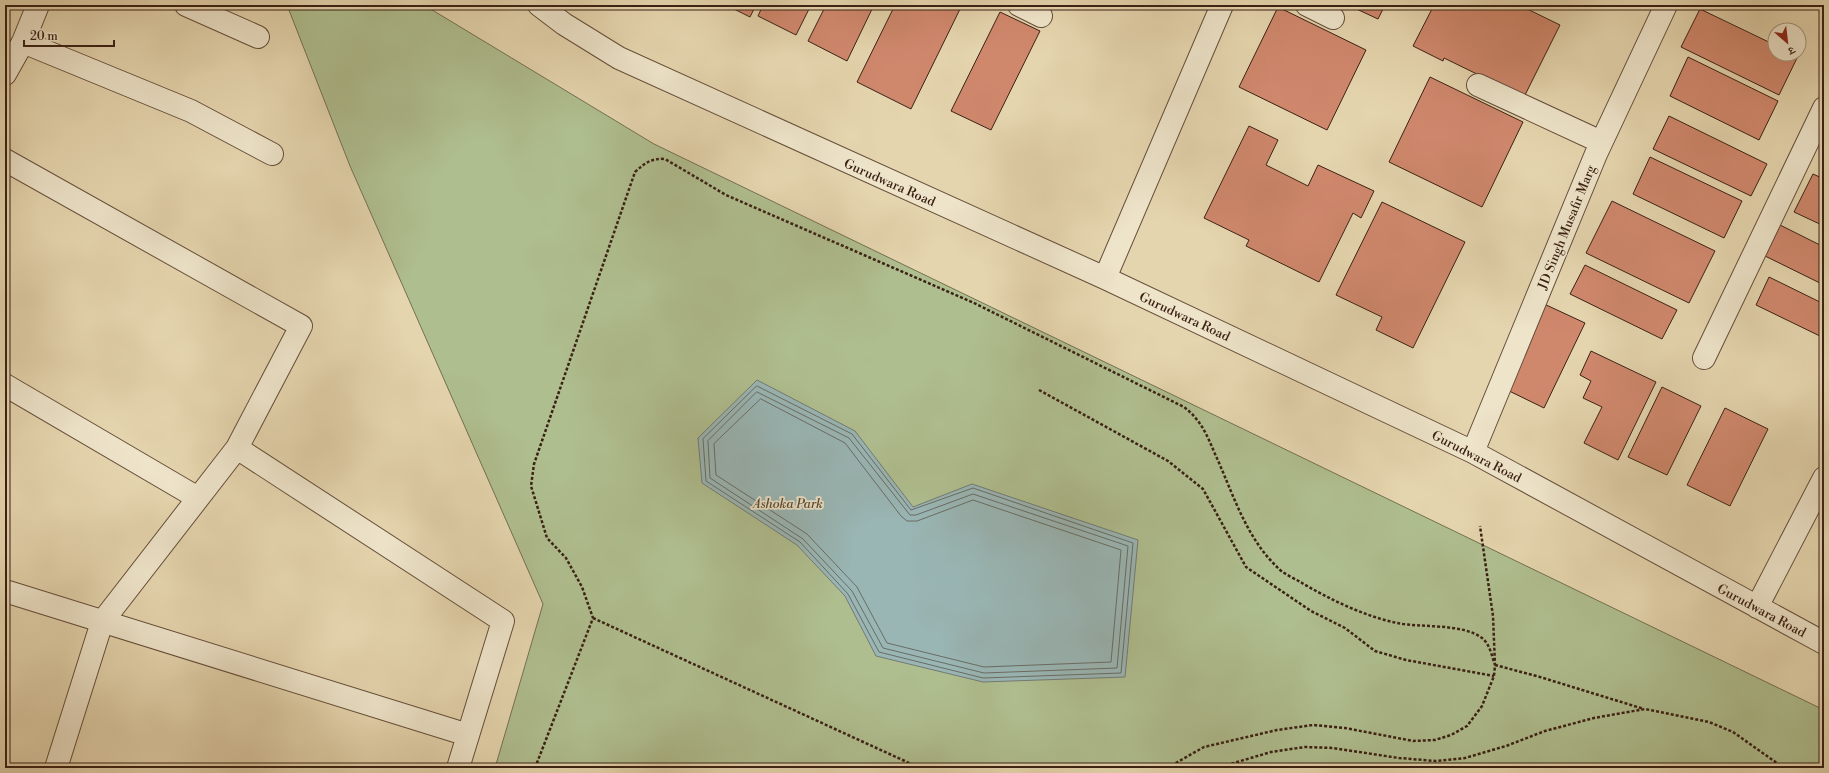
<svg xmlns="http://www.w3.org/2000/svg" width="1829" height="773" font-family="'Libre Bodoni','Noto Serif Devanagari',serif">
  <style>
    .green { fill: #afbe8f; stroke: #747052 }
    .water { fill: #99b6b5; stroke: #737a75 }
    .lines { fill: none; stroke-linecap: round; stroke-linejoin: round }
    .shore { stroke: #6a6c64; stroke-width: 1 }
    .building { fill: #d0886d; stroke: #3a2114 }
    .minor-casing { stroke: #654e3a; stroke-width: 24 }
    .path { stroke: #3a2114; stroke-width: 2.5; stroke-dasharray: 3 2; stroke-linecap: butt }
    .minor { stroke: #eee4ca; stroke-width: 22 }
    .labels { text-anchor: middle; stroke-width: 3.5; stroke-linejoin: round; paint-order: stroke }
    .street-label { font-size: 13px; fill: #3a2114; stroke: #eee4ca }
    .park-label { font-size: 13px; font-style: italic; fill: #574833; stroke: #eee4ca }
  </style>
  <rect width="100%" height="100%" fill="#e5d5ae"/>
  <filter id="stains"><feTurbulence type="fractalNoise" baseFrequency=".005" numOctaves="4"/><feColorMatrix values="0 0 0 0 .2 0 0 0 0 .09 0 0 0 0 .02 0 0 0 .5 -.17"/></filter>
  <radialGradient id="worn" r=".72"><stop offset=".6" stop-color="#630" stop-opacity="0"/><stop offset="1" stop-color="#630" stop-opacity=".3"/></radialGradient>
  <path class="green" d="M287,5H424L654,144L1824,710V768H495L543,604L350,166Z"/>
  <path class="water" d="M757,380L855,431L913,507L972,484L1138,540L1125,677L983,682L876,656L845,596L797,545L702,483L698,438Z"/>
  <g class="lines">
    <path class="shore" d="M757,386L852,434L911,510L973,488L1133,543L1121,673L983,678L879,652L848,594L800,542L706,481L703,439Z
      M757,392L849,438L910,515H916L973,494L1128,546L1117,668L984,673L883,648L852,591L803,539L710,478L708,441Z
      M761,399L845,443L901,516L907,521H917L973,500L1121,550L1111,662L984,667L887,643L857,587L807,534L716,475L714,444Z"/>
  </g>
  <path class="building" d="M726,5H756L750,17Z
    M763,5H811L796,35L758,16Z
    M826,5H874L847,61L808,41Z
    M895,5H962L911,109L857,82Z
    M1348,5H1385L1378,19Z
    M1434,5H1519L1560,25L1524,97L1444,58L1443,61L1413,46Z
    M1813,5H1824V10Z
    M1278,7L1366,50L1327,130L1239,87Z
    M1700,9L1775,45V54H1793L1798,56L1779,95L1681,47Z
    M1000,12L1040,31L991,130L951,111Z
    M1688,57L1778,101L1759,140L1670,96Z
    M1430,77L1523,122L1482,207L1389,162Z
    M1669,116L1767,164L1751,196L1653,149Z
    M1249,126L1278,140L1266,165L1308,186L1318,165L1374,191L1361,218L1353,213L1319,282L1246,246L1249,240L1204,218Z
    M1650,157L1742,201L1724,238L1633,194Z
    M1813,174L1824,179V226L1794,212Z
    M1612,201L1715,251L1689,303L1586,253Z
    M1382,202L1465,242L1413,348L1376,330L1382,317L1336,295Z
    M1778,224L1824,247V285L1763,255Z
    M1585,265L1677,310L1662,339L1570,294Z
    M1769,277L1824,304V338L1756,305Z
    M1542,303L1585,323L1544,408L1501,387Z
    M1591,351L1656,382L1618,460L1584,443L1602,407L1583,398L1591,381L1580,375Z
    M1662,387L1701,406L1667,475L1628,457Z
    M1725,408L1768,429L1730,506L1687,485Z"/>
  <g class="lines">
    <defs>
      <path id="minor" d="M186,5L258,37
        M539,5L564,24L619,58L1105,278L1473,452L1824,643
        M1019,5L1041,16
        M1307,5L1333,18
        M23,42L191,111L272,154
        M5,74L23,42L38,5
        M1478,85L1601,142
        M5,160L301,326L237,448L102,622L56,768
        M1105,278L1222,5
        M1704,358L1824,108
        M5,385L198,498
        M237,448L503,621L458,768
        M1473,452L1596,154L1666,5
        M5,591L468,735
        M1757,607L1824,478"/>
    </defs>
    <use href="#minor" class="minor-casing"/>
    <path class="path" d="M1039,390L1168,461L1203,489L1246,567L1311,611L1345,628L1375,651L1406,660L1494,676
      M593,618L920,768
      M1495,665L1540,677L1644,709
      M535,768L593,618L582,587L566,558L547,538L531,486L534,464L635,172C645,163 651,158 665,159L726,195L974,303L1184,407C1201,420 1207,435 1215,454C1233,493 1245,536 1277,567C1283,574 1294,578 1302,583C1331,600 1364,616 1397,623C1421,628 1462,623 1482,638C1490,644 1492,657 1495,665
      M1167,768L1204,747L1277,730L1313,725L1345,728L1413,741L1435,740L1451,735L1467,726L1482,706L1494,676L1495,665L1493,616L1480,526
      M1217,768L1271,752L1305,747L1333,748L1399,758L1436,761L1465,758L1506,746L1545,731L1594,718L1645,709L1709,722L1733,732L1784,768"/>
    <use href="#minor" class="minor"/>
  </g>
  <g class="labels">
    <g class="street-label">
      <text transform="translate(890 182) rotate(24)" y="5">Gurudwara Road</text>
      <text transform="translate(1566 227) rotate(-68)" y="5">JD Singh Musafir Marg</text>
      <text transform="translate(1185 316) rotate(25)" y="5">Gurudwara Road</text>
      <text transform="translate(1477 456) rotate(27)" y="5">Gurudwara Road</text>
      <text transform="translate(1762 610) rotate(28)" y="5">Gurudwara Road</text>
    </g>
    <g class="park-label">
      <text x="788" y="508">Ashoka Park</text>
    </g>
  </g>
  <rect width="1829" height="773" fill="none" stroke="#e5d5ae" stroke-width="20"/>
  <rect x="6" y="6" width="1817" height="761" fill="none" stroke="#3a2114" stroke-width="2"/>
  <rect x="10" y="10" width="1809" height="753" fill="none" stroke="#3a2114"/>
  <g transform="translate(1787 42) rotate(152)"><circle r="19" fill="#eee4ca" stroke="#a69681"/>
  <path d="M0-3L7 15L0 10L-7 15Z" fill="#8f2418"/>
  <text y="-6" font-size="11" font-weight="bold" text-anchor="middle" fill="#3a2114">उ</text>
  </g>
  <path d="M24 40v6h90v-6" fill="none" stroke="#3a2114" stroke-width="2"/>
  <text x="30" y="40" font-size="12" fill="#3a2114" stroke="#eee4ca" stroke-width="3" paint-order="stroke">20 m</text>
  <rect width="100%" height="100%" filter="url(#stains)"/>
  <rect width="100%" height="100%" fill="url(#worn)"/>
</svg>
